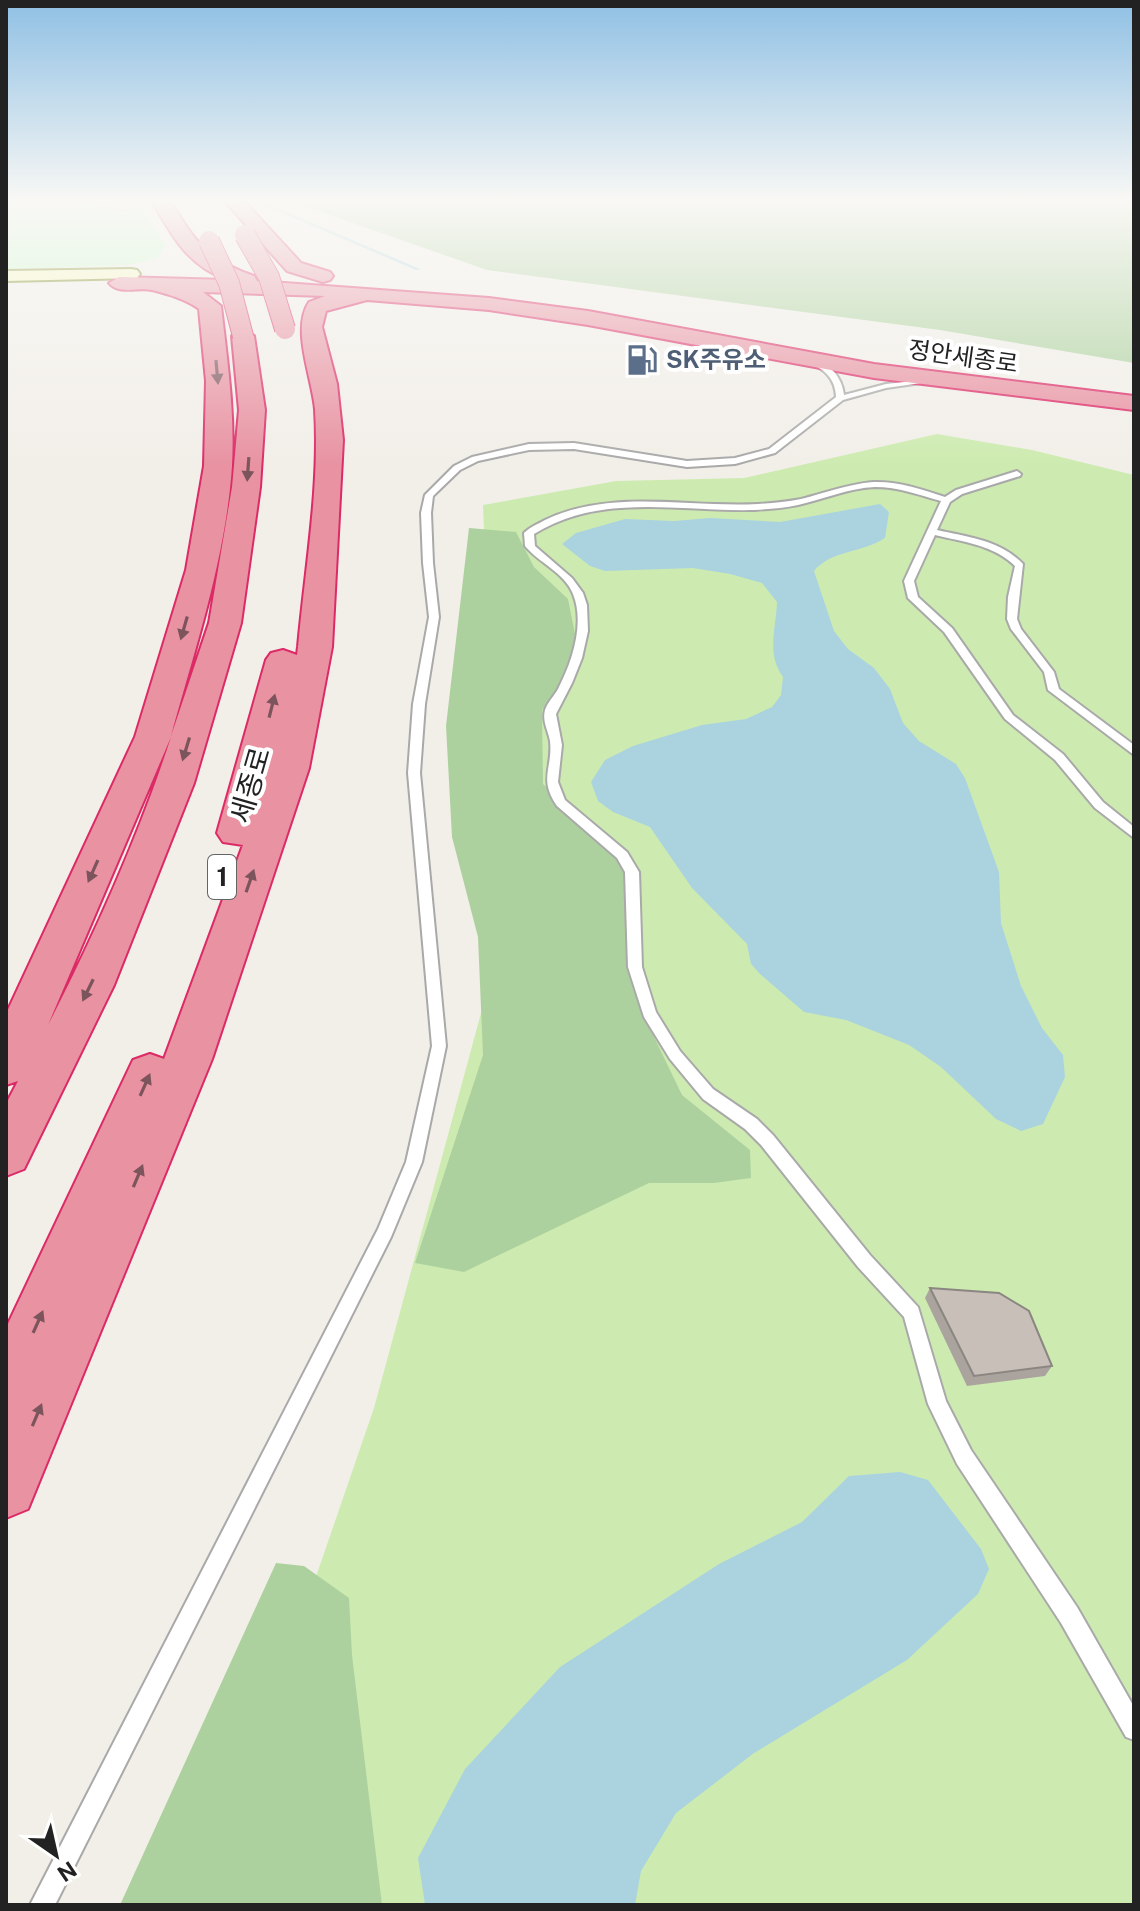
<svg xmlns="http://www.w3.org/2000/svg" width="1140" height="1911" font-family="'Public Sans','Noto Sans KR',sans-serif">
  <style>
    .grass { fill: #cdebb0 }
    .forest { fill: #add19e }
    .park { fill: #c8facc }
    .water { fill: #aad3df }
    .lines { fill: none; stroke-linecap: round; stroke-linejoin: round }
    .stream { fill: #aad3df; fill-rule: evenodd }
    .lane-casing { stroke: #a9a9a9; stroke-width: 4 }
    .secondary-casing { stroke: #707d05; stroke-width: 4 }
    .highway-casing { stroke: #dc2a67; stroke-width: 4 }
    .path { stroke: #fa8072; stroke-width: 2; stroke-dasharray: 2 2; stroke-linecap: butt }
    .lane { fill: #fff; fill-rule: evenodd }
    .secondary { fill: #f7fabf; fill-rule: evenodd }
    .highway { fill: #e892a2; fill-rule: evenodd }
    .highway-bridge-casing { stroke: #dc2a67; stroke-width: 22; stroke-linecap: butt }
    .highway-bridge { stroke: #e892a2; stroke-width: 20 }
    .wall { fill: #aba49e }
    .building { fill: #c7bfb8; stroke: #8b8681; stroke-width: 2 }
    .oneway { fill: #7b545c }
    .labels { text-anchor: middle; stroke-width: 8; stroke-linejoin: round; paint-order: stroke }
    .far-street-label { font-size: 24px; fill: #222; stroke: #fff }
    .far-service-label { font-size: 24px; font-weight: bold; fill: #4e5e75; stroke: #fff; text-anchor: start }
    .shield { fill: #fff; stroke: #646464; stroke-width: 2 }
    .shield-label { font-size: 26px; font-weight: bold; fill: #222 }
    .street-label { font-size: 28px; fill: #222; stroke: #fff }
  </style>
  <rect width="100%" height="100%" fill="#f2efe9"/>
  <path class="grass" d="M937,434L1032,450L1134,475V1905H211L277,1690L374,1408L500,943L483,505L616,481L744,478Z"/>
  <path class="forest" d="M284,199H1134V363L940,330L487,270Z
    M469,528L516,532L534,567L568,599L576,639L560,685L542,710L543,784L603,839L632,878L644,1016L682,1095L750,1150L751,1178L714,1183H649L464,1272L415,1263L483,1055L478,937L452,837L446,726Z
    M276,1563L304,1566L349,1598L352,1655L382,1905H120Z"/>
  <path class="park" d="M6,199H137L165,245L158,258L130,265L6,269Z"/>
  <path class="water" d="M880,504L889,512L885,538C863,553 831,550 814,571L834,631L848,649L874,668L890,689L903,723L919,741L956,764L965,778L999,872L1001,923L1021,986L1042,1028L1063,1055L1065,1077L1043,1124L1021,1131L996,1119L941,1067L909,1045L846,1020L804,1012L760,974L751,964L747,944L692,888L650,827L613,812L598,801L591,782L605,760L633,746L702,725L746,719L772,707L781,695L783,677C766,653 776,630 777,602L762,583L730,574L693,568L605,571L590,566L562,544L576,533L625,519L674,521L710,518L780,522Z
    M900,1472L928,1480L981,1549L989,1569L978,1594L907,1660L754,1753L676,1813L641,1871L635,1905H425L418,1858L465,1769L560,1667L719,1564L802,1522L849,1476Z"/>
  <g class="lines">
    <path class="stream" d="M256,203L268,204L420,269L416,270L266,206L255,205Z"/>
    <defs>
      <path id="lane" d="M809,359C828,361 842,376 844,395L886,384L931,379L935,381L886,388L843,400L775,453L735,464L687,467L574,449L529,450L478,461L460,470L433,496L431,513L433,563L439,617L425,704L420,773L446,1046L422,1162L391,1237L55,1905H30L378,1229L406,1162L432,1046L408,773L413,704L429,617L423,563L421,513L425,495L454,466L472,457L529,444L574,443L687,461L735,458L769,449L836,397C835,379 826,370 809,363Z
        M1017,471L1021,474L1020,476L962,494L950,502L937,530C968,537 1000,540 1023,564L1017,619L1021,629L1054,672L1059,689L1134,745V755L1048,690L1044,672L1011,629L1007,619L1008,597L1015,566C994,545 963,542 935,535L914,581L918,597L952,628L1013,715L1063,754L1103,802L1134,827V838L1095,808L1055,760L1005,719L944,632L908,598L904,581L941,501C919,495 898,487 875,487C849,488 824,499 798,505C784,508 770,509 755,510C680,512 602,492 534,534L535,546L572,578L583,593L587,605L588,631L582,658L572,683L556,714L562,745L558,782L565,800L627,852L639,872L642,967L656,1012L680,1051L713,1089L757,1119L773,1135L870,1255L918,1307L946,1401L971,1450L1077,1607L1134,1707V1740L1126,1737L1061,1623L957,1464L928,1404L904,1317L858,1267L761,1145L745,1129L703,1099L670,1059L644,1017L628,967L625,872L617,858L557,806C538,779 553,768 550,741C548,730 542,721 545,710C547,703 554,696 558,689C572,662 585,624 573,594C565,573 539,563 525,546L524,533C530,527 538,524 545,520C612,488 687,508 758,504C773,503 787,502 801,499C825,493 848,484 873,482C898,481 921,489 945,497L956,490Z"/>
      <path id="secondary" d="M131,269L137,270L140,274L137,278L6,281V271Z"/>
      <path id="highway" d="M151,199H169C195,241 205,259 254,276L257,281L489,298L588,311L874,364L1134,396V410L874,378L588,325L489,310L367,300L326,311L322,327L337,384L343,440L332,647L309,768L212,1059L28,1509L6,1518V1328L133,1060L150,1054L164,1059L243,845L223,842L217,833L266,660L271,653L283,650L297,655L298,647C305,569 320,487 315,409C312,377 291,329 309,302L325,296L203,292L221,306C227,359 235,412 232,466C226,558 195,648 171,736L209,623L232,487L239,410L232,336L243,329L254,336L265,410L260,487L241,623L194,783L114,985L24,1169L6,1176V1104L18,1081L6,1085V1014L135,737L186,570L204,466L206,381L199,309C186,299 167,294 152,290C138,287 119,295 109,283L119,277L228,280C187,266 171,234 151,199ZM171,737C140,833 94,936 48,1025Z
        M223,199H242L301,263L330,272L333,276L330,280L323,282L287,271Z"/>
    </defs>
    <use href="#lane" class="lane-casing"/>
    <use href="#secondary" class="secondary-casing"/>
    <use href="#highway" class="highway-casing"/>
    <path class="path" d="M70,199L126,211"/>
    <use href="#lane" class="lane"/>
    <use href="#secondary" class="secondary"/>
    <use href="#highway" class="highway"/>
    <defs>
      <path id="highway-bridge" d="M245,235L269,277L285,329
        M209,241L229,283L243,336"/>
    </defs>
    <use href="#highway-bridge" class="highway-bridge-casing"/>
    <use href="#highway-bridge" class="highway-bridge"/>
  </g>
  <path class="wall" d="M930,1288L1052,1366L1045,1376L967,1386L925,1298Z"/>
  <path class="building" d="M930,1288L999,1293L1029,1311L1052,1366L974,1376Z"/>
  <defs><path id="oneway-solid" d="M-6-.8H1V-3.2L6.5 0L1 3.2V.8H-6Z" transform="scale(2)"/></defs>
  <g class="oneway">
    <use href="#oneway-solid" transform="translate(217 372) rotate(85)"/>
    <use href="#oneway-solid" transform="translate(248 469) rotate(94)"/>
    <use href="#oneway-solid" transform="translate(184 628) rotate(106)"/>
    <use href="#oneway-solid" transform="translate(272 706) rotate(-76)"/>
    <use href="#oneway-solid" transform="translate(186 749) rotate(107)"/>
    <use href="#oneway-solid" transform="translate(93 871) rotate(114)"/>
    <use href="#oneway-solid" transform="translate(250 881) rotate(-71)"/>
    <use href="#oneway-solid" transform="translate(88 990) rotate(116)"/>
    <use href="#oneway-solid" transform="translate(145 1085) rotate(-66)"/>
    <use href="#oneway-solid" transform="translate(138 1176) rotate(-67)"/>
    <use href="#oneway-solid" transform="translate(38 1322) rotate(-66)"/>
    <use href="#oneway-solid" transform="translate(37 1415) rotate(-67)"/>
  </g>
  <linearGradient id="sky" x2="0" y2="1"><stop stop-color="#8fc0e4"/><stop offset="0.43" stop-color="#f9f8f5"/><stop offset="1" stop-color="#f9f8f5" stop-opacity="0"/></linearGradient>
  <rect width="1140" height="466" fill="url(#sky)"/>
  <defs>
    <symbol id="fuel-bare" viewBox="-9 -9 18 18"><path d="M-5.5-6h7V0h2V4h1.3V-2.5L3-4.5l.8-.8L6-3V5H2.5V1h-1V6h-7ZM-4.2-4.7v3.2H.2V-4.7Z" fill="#5c6f8a" stroke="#fff" stroke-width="2.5" paint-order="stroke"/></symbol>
  </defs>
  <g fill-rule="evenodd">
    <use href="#fuel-bare" x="620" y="338" width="44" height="44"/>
  </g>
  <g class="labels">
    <g class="far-street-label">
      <text transform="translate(963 357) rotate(8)" y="8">정안세종로</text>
    </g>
    <g class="far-service-label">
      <text x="666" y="368">SK주유소</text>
    </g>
    <rect class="shield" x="208" y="855" width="28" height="44" rx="6"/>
    <g class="shield-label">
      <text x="222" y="886">1</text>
    </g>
    <g class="street-label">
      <text transform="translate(250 785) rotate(-74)" y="10">세종로</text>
    </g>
  </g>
  <rect width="1140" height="1911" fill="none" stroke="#222222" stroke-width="16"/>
  <g transform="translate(56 1855) rotate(146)" stroke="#ffffff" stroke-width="6" paint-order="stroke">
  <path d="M0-6L14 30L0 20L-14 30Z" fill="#222222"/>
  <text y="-12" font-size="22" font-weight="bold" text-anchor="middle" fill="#222222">N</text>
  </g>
</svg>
